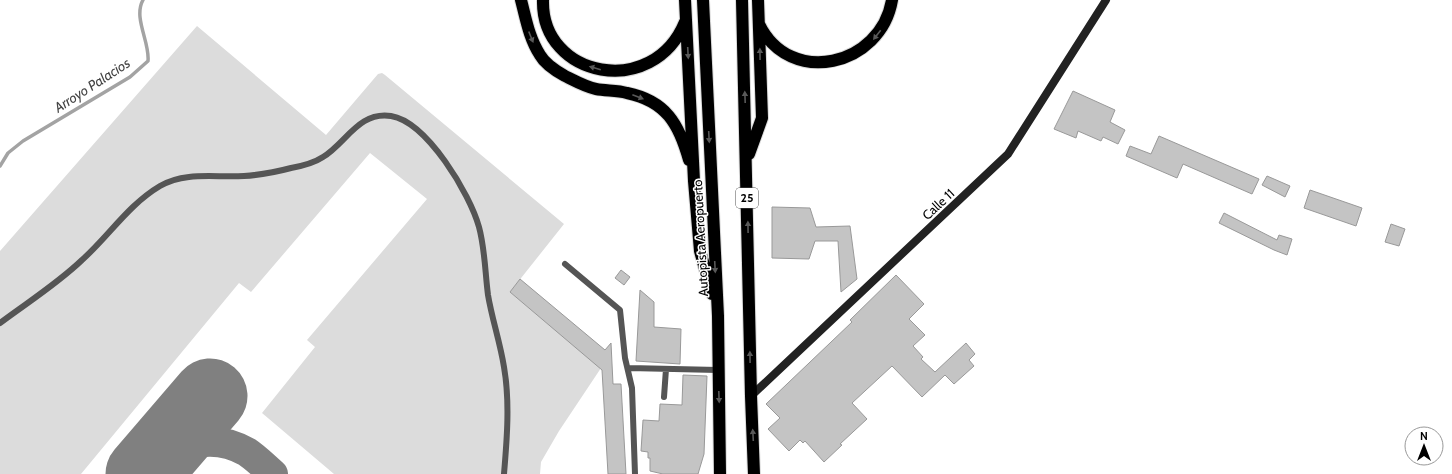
<svg xmlns="http://www.w3.org/2000/svg" width="1452" height="474" font-family="Cabin,sans-serif">
  <style>
    .green { fill: #dcdcdc }
    .lines { fill: none; stroke-linecap: round; stroke-linejoin: round }
    .stream { stroke: #a3a3a3; stroke-width: 3.5 }
    .taxiway { stroke: #808080; stroke-width: 30 }
    .runway { stroke: #808080; stroke-width: 75 }
    .building { fill: #c4c4c4; stroke: #999 }
    .highway-casing { stroke: #dbdbdb; stroke-width: 14 }
    .lane { stroke: #555; stroke-width: 6 }
    .secondary { stroke: #222; stroke-width: 8 }
    .highway { stroke: #000; stroke-width: 12 }
    .oneway { fill: #595959 }
    .labels { text-anchor: middle; stroke-width: 3; stroke-linejoin: round; paint-order: stroke }
    .shield { fill: #fff; stroke: #4c4c4c; stroke-width: 1 }
    .shield-label { font-size: 12px; font-weight: bold; fill: #000 }
    .street-label { font-size: 13px; fill: #000; stroke: #fff }
    .water-label { font-size: 14px; font-style: italic; fill: #444; stroke: #fff }
  </style>
  <rect width="100%" height="100%" fill="#fff"/>
  <path class="green" d="M197,26L326,135L378,74L382,73L385,75L564,224L510,292L601,368L559,431L541,462L540,474H334L262,413L315,347L307,340L427,199L370,153L251,292L239,283L81,474H0V251Z"/>
  <g class="lines">
    <path class="stream" d="M0,166L8,153L23,141L130,77L148,61C150,42 133,18 143,0"/>
    <path class="taxiway" d="M143,474C172,446 208,430 247,452C256,458 265,467 273,474"/>
    <path class="runway" d="M143,474L210,396"/>
  </g>
  <path class="building" d="M1073,91L1115,110L1110,122L1125,130L1118,144L1103,137L1101,141L1078,131L1076,138L1054,129Z
    M1159,136L1259,179L1252,194L1183,164L1177,178L1126,156L1130,146L1151,154Z
    M1267,176L1290,186L1285,197L1262,185Z
    M1310,190L1362,208L1356,226L1304,208Z
    M772,207L810,208L816,227L850,226L857,279L841,292L838,241H815L809,259L772,258Z
    M1224,213L1277,240L1279,235L1292,239L1287,255L1274,250L1219,223Z
    M1391,224L1405,229L1399,246L1385,242Z
    M621,270L630,277L624,285L615,278Z
    M896,275L924,304L909,319L925,335L913,346L923,357L921,359L935,372L966,343L975,354L969,360L974,366L954,384L945,375L922,397L892,366L852,403L867,419L840,444L842,445L824,462L805,441L803,443L800,440L789,451L768,429L780,418L766,404L852,322L850,320Z
    M520,279L605,350L611,343L613,384H621L626,474H608L602,370L510,292Z
    M640,290L654,302V327L681,329L680,364L636,361Z
    M683,375L707,376L704,454L698,474H663L650,471V458H648V452L641,451L643,420L659,421L660,404L682,405Z"/>
  <g class="lines">
    <defs>
      <path id="highway" d="M521,0C526,19 529,38 540,55C545,64 556,71 565,76C575,81 586,87 596,89C606,91 617,90 627,93C666,101 679,124 689,160
        M543,0C541,78 653,100 685,22
        M685,0L694,181L700,251L712,294
        M703,0L718,316L720,474
        M742,0L751,396L754,474
        M759,24C790,88 881,66 892,0
        M749,154L762,118L758,0"/>
    </defs>
    <use href="#highway" class="highway-casing"/>
    <path class="lane" d="M565,264L620,310L625,358L632,388L635,474
      M0,323C28,302 57,284 82,260C109,236 128,205 160,186C186,171 216,178 244,176C260,175 276,172 291,168C302,166 314,163 323,157C346,143 359,111 391,116C427,122 470,194 479,227C485,249 485,272 488,295C492,319 500,342 504,367C510,401 507,439 504,474
      M629,368L718,370
      M664,397L666,369"/>
    <path class="secondary" d="M751,396L1008,154L1106,0"/>
    <use href="#highway" class="highway"/>
  </g>
  <defs><path id="oneway-solid" d="M-6-.8H1V-3.2L6.5 0L1 3.2V.8H-6Z"/></defs>
  <g class="oneway">
    <use href="#oneway-solid" transform="translate(877 35) rotate(128)"/>
    <use href="#oneway-solid" transform="translate(531 37) rotate(68)"/>
    <use href="#oneway-solid" transform="translate(688 53) rotate(87)"/>
    <use href="#oneway-solid" transform="translate(760 54) rotate(-91)"/>
    <use href="#oneway-solid" transform="translate(595 68) rotate(-164)"/>
    <use href="#oneway-solid" transform="translate(638 97) rotate(21)"/>
    <use href="#oneway-solid" transform="translate(745 97) rotate(-92)"/>
    <use href="#oneway-solid" transform="translate(709 137) rotate(87)"/>
    <use href="#oneway-solid" transform="translate(748 227) rotate(-91)"/>
    <use href="#oneway-solid" transform="translate(715 267) rotate(87)"/>
    <use href="#oneway-solid" transform="translate(750 357) rotate(-91)"/>
    <use href="#oneway-solid" transform="translate(719 397) rotate(88)"/>
    <use href="#oneway-solid" transform="translate(753 435) rotate(-93)"/>
  </g>
  <g class="labels">
    <rect class="shield" x="736" y="188" width="22" height="20" rx="3"/>
    <g class="shield-label">
      <text x="747" y="202">25</text>
    </g>
    <g class="street-label">
      <text transform="translate(938 204) rotate(-43)" y="5">Calle 11</text>
      <text transform="translate(700 238) rotate(-93)" y="5">Autopista Aeropuerto</text>
    </g>
    <g class="water-label">
      <text transform="translate(92 85) rotate(-33)" y="5">Arroyo Palacios</text>
    </g>
  </g>
  <g transform="translate(1424 446)"><circle r="19" fill="#ffffff" stroke="#999999"/>
  <path d="M0-3L7 15L0 10L-7 15Z" fill="#000000"/>
  <text y="-6" font-size="11" font-weight="bold" text-anchor="middle" fill="#000000">N</text>
  </g>
</svg>
